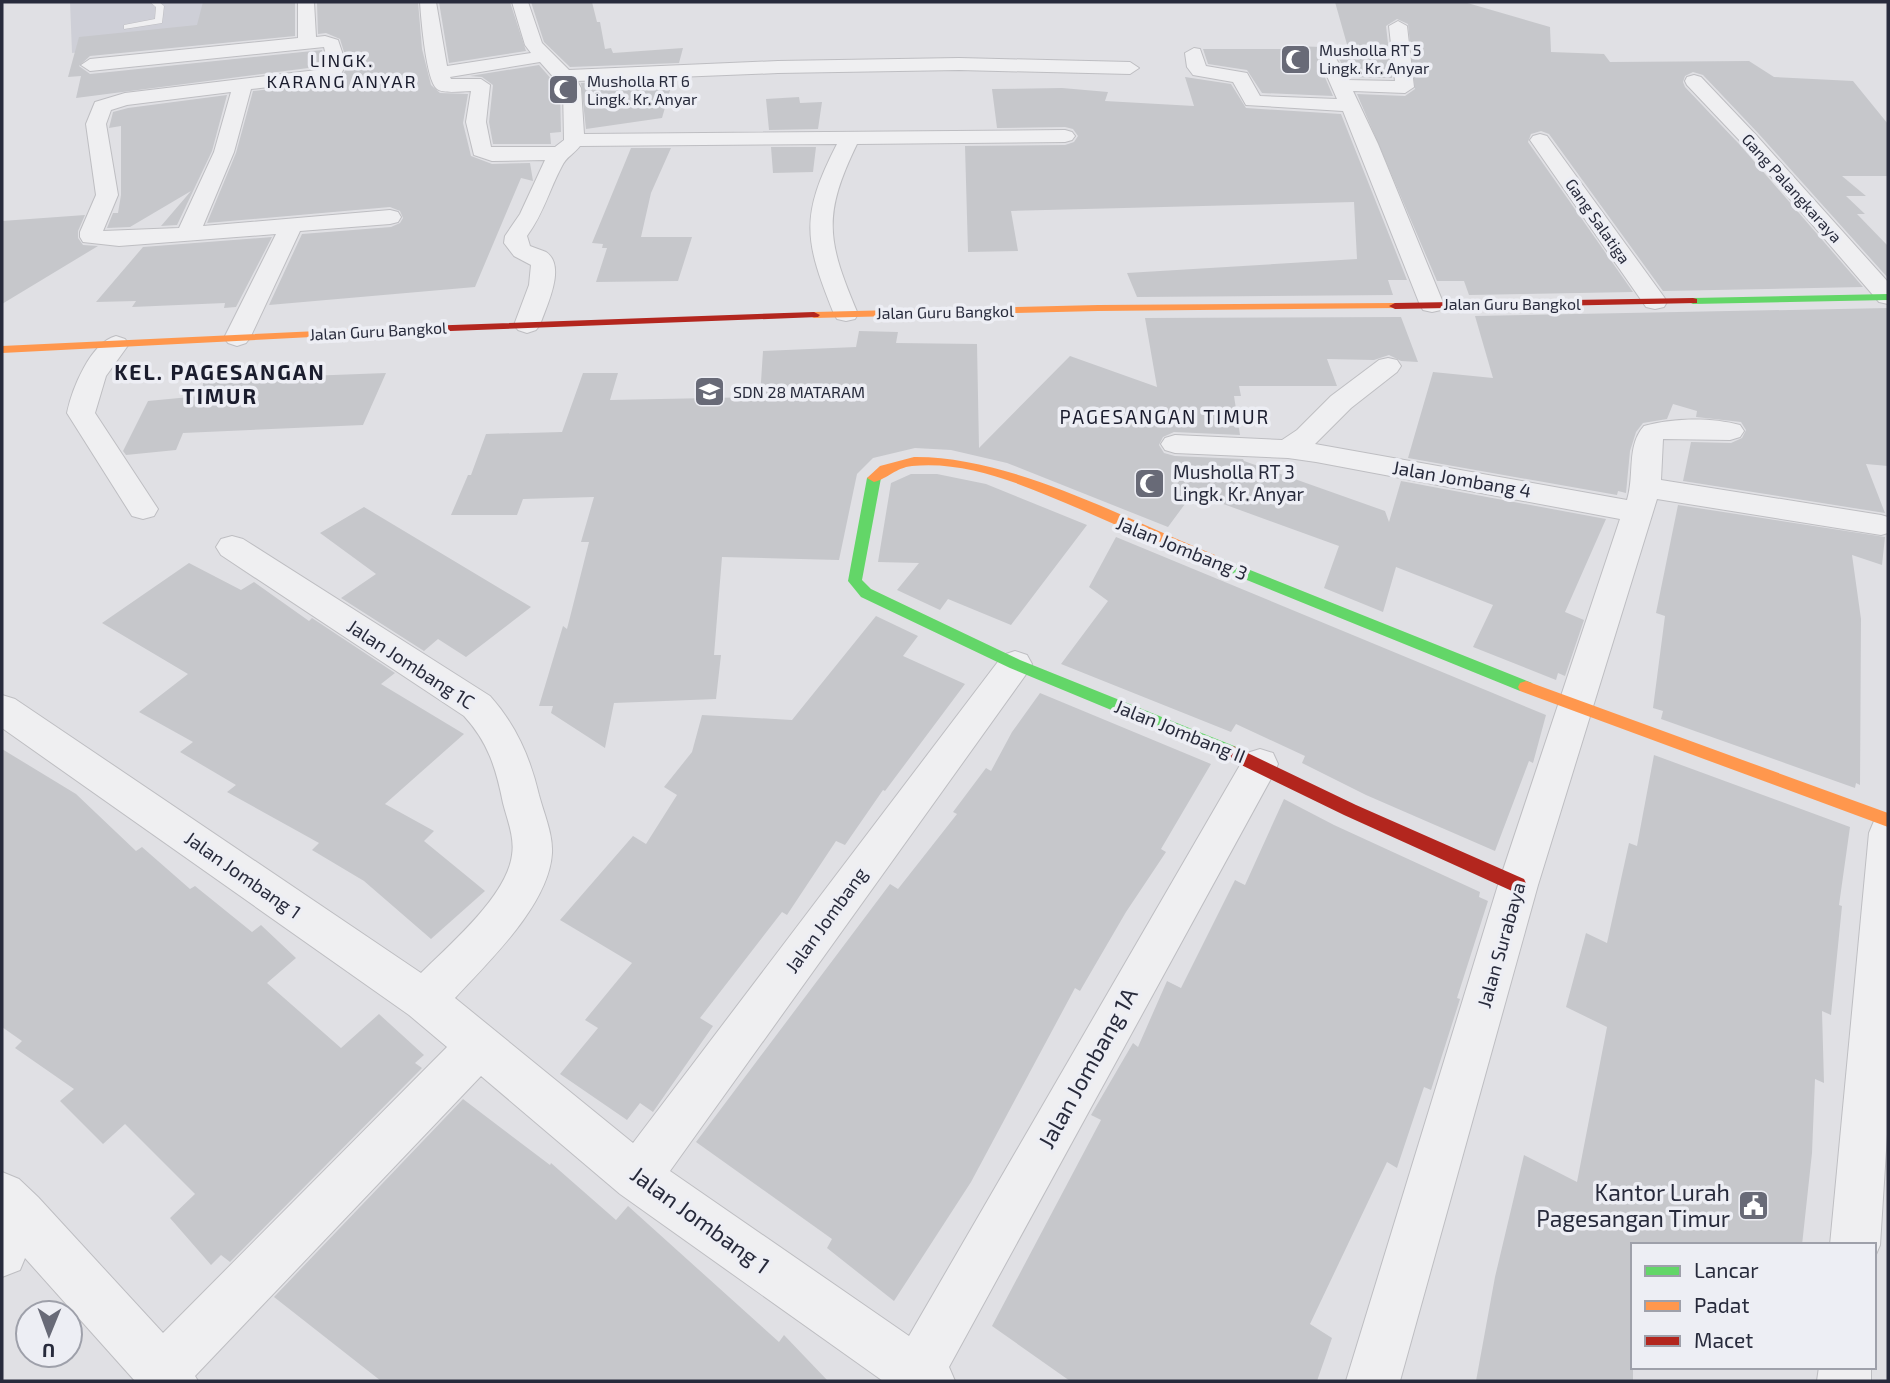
<svg xmlns="http://www.w3.org/2000/svg" width="1890" height="1383" font-family="'Exo 2',sans-serif">
  <style>
    .built { fill: #cecfd7 }
    .building { fill: #c6c7cb }
    .lines { fill: none; stroke-linecap: round; stroke-linejoin: round }
    .lane-casing { stroke: #bebec2; stroke-width: 1 }
    .street-casing { stroke: #bebec2; stroke-width: 2 }
    .lane { fill: #efeff1; fill-rule: evenodd }
    .street { fill: #efeff1; fill-rule: evenodd }
    .fast { fill: #63d668; fill-rule: evenodd }
    .slow { fill: #ff974d; fill-rule: evenodd }
    .jam { fill: #b3261e; fill-rule: evenodd }
    .labels { text-anchor: middle; stroke-width: 7; stroke-linejoin: round; paint-order: stroke }
    .far-poi-label { font-size: 16px; fill: #282b3c; stroke: #edeef4; text-anchor: start }
    .far-street-label { font-size: 16px; fill: #282b3c; stroke: #edeef4 }
    .far-neighbourhood-label { font-size: 18px; letter-spacing: 2px; fill: #1a1c2d; stroke: #edeef4 }
    .far-quarter-label { font-size: 19px; letter-spacing: 2px; fill: #1a1c2d; stroke: #edeef4 }
    .poi-label { font-size: 19px; fill: #282b3c; stroke: #edeef4; text-anchor: start }
    .street-label { font-size: 19px; fill: #282b3c; stroke: #edeef4 }
    .far-district-label { font-size: 21px; font-weight: bold; letter-spacing: 2px; fill: #1a1c2d; stroke: #edeef4 }
    .near-street-label { font-size: 23px; fill: #282b3c; stroke: #edeef4 }
    .near-poi-label { font-size: 23px; fill: #282b3c; stroke: #edeef4; text-anchor: end }
  </style>
  <rect width="100%" height="100%" fill="#e0e0e4"/>
  <path class="built" d="M70,2H237L233,37L72,53Z"/>
  <path class="building" d="M203,2H295V36L90,56L79,66L90,74L322,50L325,63L316,67L76,98L81,76L68,77L79,37L197,25Z
    M317,2H418L422,49L431,85L440,93L468,94L463,123L471,156L492,164L530,163L533,181L521,178L475,287L269,305L302,234L391,227L400,223L403,218L400,211L390,207L207,223L236,153L253,91L321,83L342,76L348,65L340,39L326,33L318,34Z
    M439,2H510L526,51L449,63Z
    M531,2H592L597,22H600L605,49L611,48L613,53L683,48L679,63L570,67L544,42Z
    M1335,2H1464L1550,27L1551,52L1604,54L1610,62L1749,61L1774,77L1853,81L1888,124V176H1842L1866,196H1846L1865,214H1857L1888,246V278L1758,133L1703,75L1693,72L1685,76L1683,82L1685,87L1740,145L1863,287L1663,291L1549,134L1541,131L1531,134L1528,142L1633,292L1469,295L1464,281H1437L1357,94L1405,96L1415,89L1408,24L1397,19L1386,26L1392,78L1349,77L1337,55L1321,54L1318,61L1333,96L1262,93L1247,70L1208,64L1203,49H1295L1294,46L1348,48Z
    M539,65L560,89L561,132L550,133L551,144H493L489,122L493,85L482,77L470,76Z
    M1185,77L1231,84L1246,108L1341,114L1407,280H1388L1393,295L1137,297L1127,273L1357,259L1354,202L1011,211L1018,251L968,252L965,146L1065,145L1074,142L1078,136L1073,129L1065,127L997,128L992,89L1062,88L1108,92L1105,101L1194,106Z
    M673,80L662,118L586,129L581,83Z
    M227,95L212,151L177,225L161,226L191,191L130,227L107,228L113,213H118L121,195V126L109,128L113,112L128,108Z
    M799,97L800,103L822,102L818,129L769,130L766,99Z
    M771,147H816L813,172L773,173Z
    M631,148H671L651,193L641,237H692L678,281L596,282L607,248H602L603,244L592,243Z
    M85,215L78,231V238L83,245L98,246L2,304V221Z
    M272,237L236,307L224,308L225,303L132,307L136,301L96,302L143,247Z
    M1888,308V466L1866,464L1885,513L1683,481L1691,442L1731,443L1742,438L1746,430L1741,422L1696,417L1697,411L1673,404L1667,419L1643,423L1636,432L1630,451L1626,493L1618,491L1617,495L1408,458L1433,372L1493,378L1475,316Z
    M1401,317L1418,362L1401,361L1389,355L1374,360L1327,359L1337,386H1239L1241,396H1234L1240,435L1174,432L1163,437L1159,445L1164,453L1175,456L1243,459L1244,461L1385,511L1389,522L1401,481L1606,519L1565,612L1584,620L1565,676L1558,673L1556,680L1473,647L1493,605L1396,567L1383,612L1324,588L1339,546L1193,493L1168,527L1007,463L951,450L915,448L873,458L857,474L839,560L722,557L714,655H721L716,699L614,703L605,748L551,713L553,706H539L563,626L567,629L589,542H581L594,497L523,499L517,515H451L468,475H471L486,434L562,432L583,373H618L610,400L760,397L763,351L856,347L859,331L898,332L896,343L977,344L979,448L1070,356L1157,387L1145,318Z
    M386,373L363,425L183,433L176,450L126,455L123,451L148,401L200,396L204,380Z
    M911,474H937L986,484L1087,525L1011,625L948,599L940,610L897,590L919,563L878,562L891,483Z
    M1678,505L1885,537L1882,565L1852,555L1861,619L1860,785L1856,783L1855,788L1661,719L1663,711L1653,708L1665,616L1656,613Z
    M364,507L531,607L466,657L438,639L424,651L341,598L376,574L320,533Z
    M1116,537L1546,715L1533,763L1529,761L1495,851L1366,795L1302,763L1305,756L1236,724L1231,732L1061,664L1108,601L1089,587Z
    M189,563L241,590L254,582L309,621L312,618L395,673L381,684L464,734L385,804L434,831L424,841L485,891L431,939L364,881L312,850L319,843L227,792L236,785L180,752L193,742L139,712L188,674L102,623Z
    M876,616L918,636L903,656L965,684L885,791L883,790L845,845L836,841L787,915L782,912L700,1018L713,1026L653,1112L640,1103L627,1120L560,1074L598,1028L585,1020L632,963L560,920L633,836L646,844L677,795L664,787L692,752L702,715L792,720Z
    M1040,693L1211,764L1161,849L1166,852L1126,912L1080,991L1075,988L971,1182L894,1301L827,1248L832,1239L696,1142L890,884L898,889L957,814L953,812L986,768L991,771L1012,732Z
    M2,749L76,794L136,851L142,847L190,889L195,886L252,932L261,925L296,958L267,983L341,1048L379,1014L424,1055L415,1063L422,1068L230,1262L221,1255L211,1265L170,1218L195,1194L125,1124L103,1144L60,1101L74,1089L15,1048L22,1041L2,1027Z
    M1654,755L1850,827L1839,905L1842,906L1831,1015L1822,1011L1824,1083L1815,1079L1812,1153L1802,1245H1633V1381H1476L1495,1277L1524,1155L1577,1182L1607,1027L1566,1007L1586,933L1607,943L1629,843L1637,846Z
    M1284,799L1334,825L1480,892L1479,897L1488,901L1457,998L1460,999L1431,1090L1424,1087L1397,1168L1387,1162L1310,1324L1332,1338L1317,1381H1070L992,1326L1101,1120L1091,1115L1133,1043L1138,1047L1167,981L1181,988L1235,880L1245,885Z
    M463,1099L550,1165L551,1163L616,1220L628,1206L779,1342L784,1335L828,1381H381L274,1297Z"/>
  <g class="lines">
    <defs>
      <path id="lane" d="M150,2H159L164,6L162,23L124,29V25L155,19L156,7Z"/>
      <path id="street" d="M298,2H314L316,37L325,36L338,40L346,64L341,74L320,81L251,89L234,152L203,226L390,210L398,212L401,217L398,222L390,224L300,231L250,338L246,343L237,346L228,343L224,338L276,234L119,246L83,242L80,237V232L96,195L86,124L95,102L125,93L317,70L328,64L324,47L90,71L81,65L90,59L298,38ZM231,92L214,152L179,228L103,231L118,195L106,124L111,110L127,105Z
        M420,2H436L447,66L531,53L525,45L512,2H528L542,43L569,70L778,61L959,58L1130,62L1139,68L1130,74L959,70L778,73L577,81L581,88L584,134L1065,130L1072,132L1075,136L1072,140L1065,142L857,144C822,216 827,241 858,314L855,319L846,321L837,319L834,314C804,240 800,216 837,144L580,146C574,154 566,157 562,166C549,190 544,213 527,236L530,246C535,248 541,250 546,252C567,266 546,307 540,325L536,330L527,333L518,330L514,325L529,285L531,265L514,256L504,243L505,236L520,214L545,160L492,161L474,155L466,122L471,91C462,91 444,94 437,89C426,81 421,17 420,2ZM540,62L563,88L564,140L555,147H491L486,122L490,85L481,79H451L450,77Z
        M1398,21L1407,26L1414,87L1405,93L1353,91L1378,144L1444,305L1441,310L1432,312L1423,310L1420,305L1343,111L1246,105L1233,82L1193,75L1187,67L1185,53L1194,48L1200,49L1206,66L1247,73L1260,96L1337,99L1320,60L1323,56H1335L1347,80L1395,81L1389,26Z
        M1694,75L1701,77L1756,135L1888,282V304L1879,302L1742,143L1687,85L1685,81L1687,77Z
        M1540,134L1547,136L1664,297L1667,302L1664,307L1655,309L1646,307L1530,140L1533,136Z
        M116,336L125,339L129,344L106,376L95,413L158,509L154,516L143,519L132,516L67,413C72,389 90,343 116,336Z
        M1388,358L1397,360L1401,366L1397,372L1351,408L1315,444L1627,500C1635,475 1626,446 1644,426C1673,418 1711,417 1740,425L1744,431L1740,437L1730,440L1663,439L1661,480L1881,515L1888,517V533L1881,535L1657,499L1538,885L1400,1381H1346L1498,885L1620,519L1316,462L1288,458L1175,453L1165,450L1161,444L1165,438L1175,435L1282,440L1297,430L1331,396L1379,360Z
        M232,536L243,539L490,696C516,725 530,757 539,795C544,814 553,834 552,853C549,905 488,962 455,998L633,1143L1003,655L1015,651L1027,655L1032,664L1027,673L670,1171L909,1336L1247,753L1260,749L1273,753L1278,764L1273,775L949,1367L955,1381H883L620,1194L481,1076L195,1376L198,1381H135L25,1258L20,1270L2,1277V1172L19,1179L38,1197L163,1333L447,1047L409,1015L2,728V695L15,699L421,973C449,945 507,896 512,855C515,838 507,819 503,803C496,768 488,742 464,716L221,555L216,547L221,539Z
        M1888,816V1119L1880,1245L1874,1259V1245H1830L1869,833L1874,821Z
        M1819,1367H1871V1381H1817Z"/>
    </defs>
    <use href="#lane" class="lane-casing"/>
    <use href="#street" class="street-casing"/>
    <use href="#lane" class="lane"/>
    <use href="#street" class="street"/>
    <path class="fast" d="M1888,294V300L1693,304L1687,301L1693,298Z
      M874,474L881,478L862,580L871,589L1020,660L1239,748L1241,753L1239,758H1227L1010,668L861,597L848,581L867,478Z
      M1210,554L1532,683L1534,687L1532,691H1520L1205,563L1203,559Z"/>
    <path class="slow" d="M1395,303L1401,306L1399,308L1098,311L814,318L808,315L814,312L1098,305Z
      M424,326L428,327V331L2,353V346Z
      M914,457C1011,456 1125,519 1215,555L1217,559L1215,563H1205C1164,546 1123,528 1082,510C1030,488 970,460 912,466C895,468 889,478 874,482L867,478L880,466Z
      M1526,681L1888,813V827L1520,691L1518,687L1520,683Z"/>
    <path class="jam" d="M1693,298L1697,299V303L1395,309L1389,306L1395,303Z
      M814,312L820,315L818,317L424,332L418,329L424,326Z
      M1233,746L1356,805L1524,879L1527,885L1524,891L1518,893L1512,891L1344,815L1227,758L1225,753L1227,748Z"/>
  </g>
  <defs>
    <symbol id="mosque-square" viewBox="-11 -11 22 22"><rect x="-9" y="-9" width="18" height="18" rx="4" fill="#686a77" stroke="#edeef4"/><path d="M3.5-4.9A6 6 0 1 0 3.5 4.9A5 5 0 1 1 3.5-4.9Z" fill="#fff"/></symbol>
    <symbol id="school-square" viewBox="-11 -11 22 22"><rect x="-9" y="-9" width="18" height="18" rx="4" fill="#686a77" stroke="#edeef4"/><path d="M0-5L7-2L0 1L-7-2ZM-4 1L0 2.5L4 1V4Q0 6-4 4Z" fill="#fff"/></symbol>
    <symbol id="civic-square" viewBox="-11 -11 22 22"><rect x="-9" y="-9" width="18" height="18" rx="4" fill="#686a77" stroke="#edeef4"/><path d="M-.6-6.5H3V-4.5H.6V-3L4-1V1h2V6H-6V1h2V-1L-.6-3ZM-1.2 2.5V6h2.4V2.5Z" fill="#fff"/></symbol>
  </defs>
  <g fill-rule="evenodd">
    <use href="#mosque-square" x="1278" y="42" width="35" height="35"/>
    <use href="#mosque-square" x="546" y="72" width="35" height="35"/>
    <use href="#school-square" x="692" y="374" width="35" height="35"/>
    <use href="#mosque-square" x="1132" y="466" width="35" height="35"/>
    <use href="#civic-square" x="1736" y="1188" width="35" height="35"/>
  </g>
  <g class="labels">
    <g class="far-poi-label">
      <text x="1319" y="56">Musholla RT 5<tspan x="1319" dy="18">Lingk. Kr. Anyar</tspan></text>
      <text x="587" y="87">Musholla RT 6<tspan x="587" dy="18">Lingk. Kr. Anyar</tspan></text>
      <text x="733" y="398">SDN 28 MATARAM</text>
    </g>
    <g class="far-street-label">
      <text transform="translate(1792 188) rotate(48)" y="6">Gang Palangkaraya</text>
      <text transform="translate(1598 221) rotate(55)" y="6">Gang Salatiga</text>
      <text x="1512" y="310">Jalan Guru Bangkol</text>
      <text transform="translate(945 312) rotate(-1)" y="6">Jalan Guru Bangkol</text>
      <text transform="translate(378 331) rotate(-3)" y="6">Jalan Guru Bangkol</text>
    </g>
    <g class="far-neighbourhood-label">
      <text x="342" y="67">LINGK.<tspan x="342" dy="21">KARANG ANYAR</tspan></text>
    </g>
    <g class="far-quarter-label">
      <text x="1165" y="424">PAGESANGAN TIMUR</text>
    </g>
    <g class="poi-label">
      <text x="1173" y="479">Musholla RT 3<tspan x="1173" dy="22">Lingk. Kr. Anyar</tspan></text>
    </g>
    <g class="street-label">
      <text transform="translate(1462 479) rotate(10)" y="7">Jalan Jombang 4</text>
      <text transform="translate(1182 548) rotate(22)" y="7">Jalan Jombang 3</text>
      <text transform="translate(411 664) rotate(33)" y="7">Jalan Jombang 1C</text>
      <text transform="translate(1180 731) rotate(22)" y="7">Jalan Jombang II</text>
      <text transform="translate(243 875) rotate(35)" y="7">Jalan Jombang 1</text>
      <text transform="translate(826 920) rotate(-54)" y="7">Jalan Jombang</text>
      <text transform="translate(1501 945) rotate(-74)" y="7">Jalan Surabaya</text>
    </g>
    <g class="far-district-label">
      <text x="220" y="380">KEL. PAGESANGAN<tspan x="220" dy="24">TIMUR</tspan></text>
    </g>
    <g class="near-street-label">
      <text transform="translate(1088 1068) rotate(-61)" y="8">Jalan Jombang 1A</text>
      <text transform="translate(700 1220) rotate(36)" y="8">Jalan Jombang 1</text>
    </g>
    <g class="near-poi-label">
      <text x="1730" y="1201">Kantor Lurah<tspan x="1730" dy="26">Pagesangan Timur</tspan></text>
    </g>
  </g>
  <rect width="1890" height="1383" fill="none" stroke="#282b3c" stroke-width="7"/>
  <rect x="1631" y="1243" width="245" height="126" fill="#edeef4" stroke="#9ea0aa" stroke-width="2"/>
  <rect x="1645" y="1266" width="35" height="10" fill="#63d668" stroke="#9ea0aa" stroke-width="2"/>
  <text x="1694" y="1278" font-size="21" fill="#282b3c">Lancar</text>
  <rect x="1645" y="1301" width="35" height="10" fill="#ff974d" stroke="#9ea0aa" stroke-width="2"/>
  <text x="1694" y="1313" font-size="21" fill="#282b3c">Padat</text>
  <rect x="1645" y="1336" width="35" height="10" fill="#b3261e" stroke="#9ea0aa" stroke-width="2"/>
  <text x="1694" y="1348" font-size="21" fill="#282b3c">Macet</text>
  <g transform="translate(49 1334) rotate(181)"><circle r="33" fill="#edeef4" stroke="#9ea0aa" stroke-width="2"/>
  <path d="M0-5L12 26L0 18L-12 26Z" fill="#686a77"/>
  <text y="-10" font-size="19" font-weight="bold" text-anchor="middle" fill="#282b3c">U</text>
  </g>
</svg>
